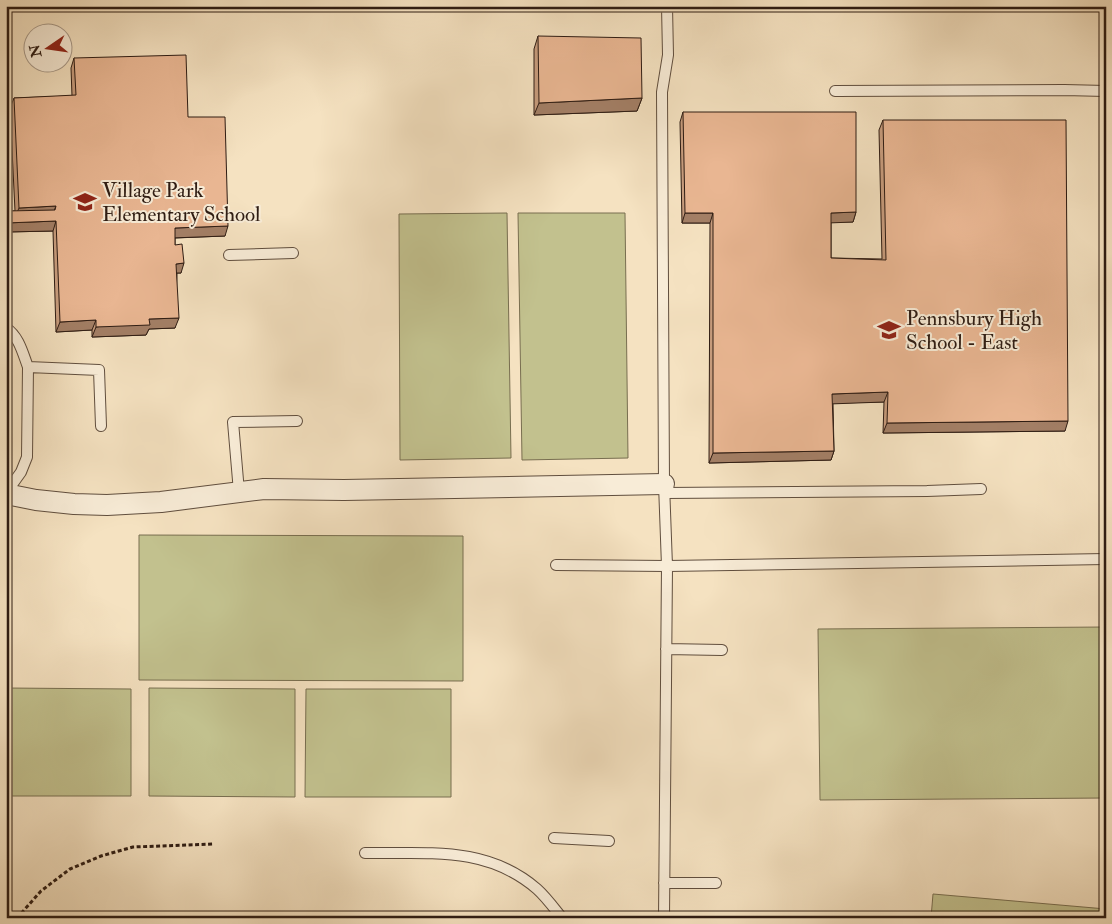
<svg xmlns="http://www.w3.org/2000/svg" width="1112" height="924" font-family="'IM FELL Double Pica',serif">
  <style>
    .green { fill: #c2c18e; stroke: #786e50 }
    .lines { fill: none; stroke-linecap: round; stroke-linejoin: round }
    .lane-casing { stroke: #604e3e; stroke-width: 12 }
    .street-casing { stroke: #604e3e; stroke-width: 22 }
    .path { stroke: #2e1c13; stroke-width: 3; stroke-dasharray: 4 2.5; stroke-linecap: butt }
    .lane { stroke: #f8ecd7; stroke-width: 10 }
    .street { stroke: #f8ecd7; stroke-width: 20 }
    .wall { fill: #c89d7e; stroke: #2e1c13 }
    .shaded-wall { fill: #a37f66; stroke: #2e1c13 }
    .building { fill: #e9b692; stroke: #2e1c13 }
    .labels { text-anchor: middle; stroke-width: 4; stroke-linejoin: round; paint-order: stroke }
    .poi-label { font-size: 21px; fill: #2e1c13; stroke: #f8ecd7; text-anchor: start }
  </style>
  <rect width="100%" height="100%" fill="#f5e2c1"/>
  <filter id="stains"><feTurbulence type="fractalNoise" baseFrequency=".004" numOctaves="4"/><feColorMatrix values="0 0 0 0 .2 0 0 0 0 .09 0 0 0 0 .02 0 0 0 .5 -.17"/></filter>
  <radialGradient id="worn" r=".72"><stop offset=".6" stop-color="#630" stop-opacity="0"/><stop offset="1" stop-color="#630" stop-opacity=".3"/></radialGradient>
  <path class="green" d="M507,213L511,458L400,460L399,214Z
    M518,213H625L628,458L522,460Z
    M139,535L463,536V681L139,680Z
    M1106,627V798L820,800L818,629Z
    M6,688L131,689V796H6Z
    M149,688L295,689V797L149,796Z
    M306,689H451V797H305Z
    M933,894L1106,909V918H931Z"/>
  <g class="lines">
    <defs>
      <path id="lane" d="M835,91L1064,90L1106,91
        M229,255L293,253
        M6,328C19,336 23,354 28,367L99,370L101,426
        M239,492L233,422L297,421
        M6,493L21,472L27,457L28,367
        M665,493L927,491L981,489
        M556,565L667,566L1106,559
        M666,649L722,650
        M554,838L609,841
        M365,853C427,854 486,845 537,889C546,897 554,908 562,918
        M664,883H716
        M664,918L667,566L664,484L662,92L668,55L667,6"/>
      <path id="street" d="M6,494L36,500L74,504L107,505L161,502L264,489L344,490L664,484"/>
    </defs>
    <use href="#lane" class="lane-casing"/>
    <use href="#street" class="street-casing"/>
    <path class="path" d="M17,918L41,891L70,869L101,856L133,847L214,844"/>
    <use href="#lane" class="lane"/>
    <use href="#street" class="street"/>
  </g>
  <path class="wall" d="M538,36L642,98L637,111L534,115V49Z
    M74,58L188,117L225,236L175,238V245L181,273H177L175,328L149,329L146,335L92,337V330L56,332L53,231L6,232V211H15L10,108L14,98L72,96L71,68Z
    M683,112L856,212L853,222H831V258L882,259L879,130L883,120L1065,431L883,433L884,402L833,403L834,451L831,460L709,463L710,223H682L680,122Z"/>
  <path class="shaded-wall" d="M642,98L637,111L534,115L539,103Z
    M56,206L52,216L15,217L19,208Z
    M856,212L853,222L828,223L831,213Z
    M685,213H713L710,223H682Z
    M56,221L53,231L6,232V223Z
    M228,226L225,236L171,238L175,228Z
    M184,263L181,273H173L176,264Z
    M179,318L175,328L149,329L146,335L92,337L96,327L149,319Z
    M96,320L92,330L56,332L60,322Z
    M888,392L884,402L829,404L832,394Z
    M1068,421L1065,431L883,433L887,423Z
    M834,451L831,460L709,463L713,453Z"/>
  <path class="building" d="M538,36L641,38L642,98L539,103Z
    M186,55L188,117H225L228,226L175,228V245L182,244L184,263L176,264L179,318L149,319L150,325L96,327V320L60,322L56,221L6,223V211L55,210L56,206L19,208L14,98L76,95L74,58Z
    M683,112H856V212L831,213V258L886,260L883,120H1066L1068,421L887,423L888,392L832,394L834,451L713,453V213H685Z"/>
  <defs>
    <symbol id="school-bare" viewBox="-9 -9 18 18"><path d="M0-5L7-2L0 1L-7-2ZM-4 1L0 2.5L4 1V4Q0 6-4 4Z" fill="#8f2418" stroke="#f8ecd7" stroke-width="2.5" paint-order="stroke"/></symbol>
  </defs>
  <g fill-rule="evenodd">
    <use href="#school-bare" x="69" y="186" width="32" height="32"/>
    <use href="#school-bare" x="873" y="314" width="32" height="32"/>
  </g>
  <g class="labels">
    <g class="poi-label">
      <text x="102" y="197">Village Park<tspan x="102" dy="24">Elementary School</tspan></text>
      <text x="906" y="325">Pennsbury High<tspan x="906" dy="24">School - East</tspan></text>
    </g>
  </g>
  <rect width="1112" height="924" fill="none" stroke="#f5e2c1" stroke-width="25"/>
  <rect x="8" y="8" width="1097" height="909" fill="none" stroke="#2e1c13" stroke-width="2.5"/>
  <rect x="12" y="12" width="1087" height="899" fill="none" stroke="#2e1c13"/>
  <g transform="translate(48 48) rotate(257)"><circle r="24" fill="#f8ecd7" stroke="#a79989"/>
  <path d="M0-4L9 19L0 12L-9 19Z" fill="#8f2418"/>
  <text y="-8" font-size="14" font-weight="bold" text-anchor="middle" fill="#2e1c13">N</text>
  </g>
  <rect width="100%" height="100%" filter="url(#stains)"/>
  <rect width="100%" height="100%" fill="url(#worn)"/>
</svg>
